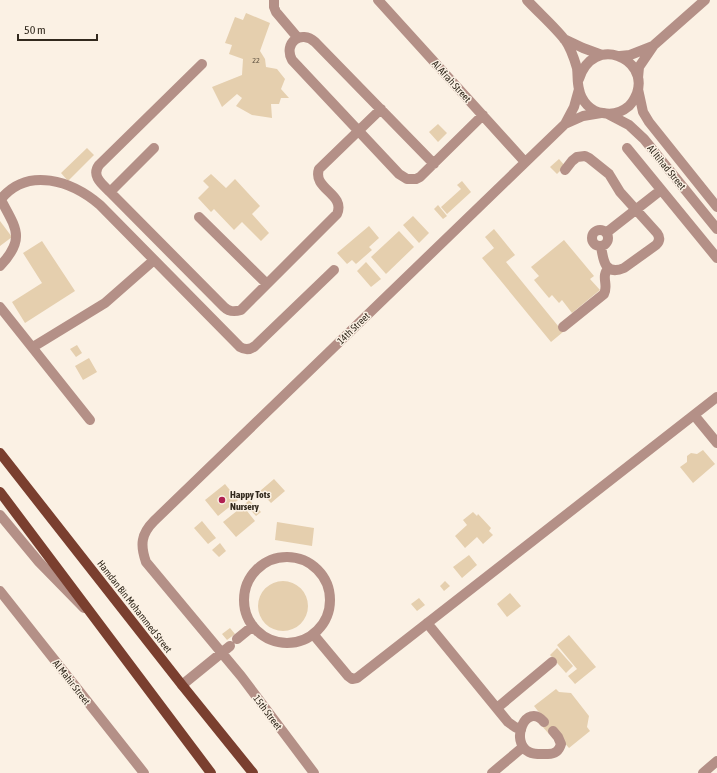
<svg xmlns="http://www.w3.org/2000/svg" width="717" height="773" font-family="'Asap Condensed',sans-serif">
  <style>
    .building { fill: #e5cfae }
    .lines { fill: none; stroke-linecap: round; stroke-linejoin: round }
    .minor { stroke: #b49087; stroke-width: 10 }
    .major { stroke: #7a3f2f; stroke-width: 10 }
    .poi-dot { fill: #b01f51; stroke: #fbf1e4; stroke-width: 1.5 }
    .labels { text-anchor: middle; stroke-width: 3; stroke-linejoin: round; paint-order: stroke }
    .number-label { font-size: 8px; fill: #5f5241 }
    .street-label { font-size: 10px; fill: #32291d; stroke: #fbf1e4 }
    .poi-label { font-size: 10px; font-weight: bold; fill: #32291d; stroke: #fbf1e4; text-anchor: start }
  </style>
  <rect width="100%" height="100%" fill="#fbf1e4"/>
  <path class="building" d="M246,13L270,23L260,51L265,59L266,67L277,69L285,79L281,89L289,98H281L279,104H271L272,118L252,115L236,106L242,98L237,94L222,107L212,87L242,75L243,59L229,54L232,45L225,43L235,17L243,20Z
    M438,124L447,133L438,142L429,132Z
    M87,148L94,155L68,181L61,173Z
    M559,159L565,166L557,174L550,167Z
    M211,174L226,188L235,179L260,206L252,214L269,233L261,241L242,222L234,230L214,209L211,212L198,198L209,187L203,181Z
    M462,181L471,192L447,214L441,207L461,189L457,185Z
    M438,205L447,216L443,219L434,209Z
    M413,216L429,233L419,243L403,225Z
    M0,221L12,237L0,246Z
    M369,226L379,238L369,247L372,250L356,264L352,260L347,264L337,253Z
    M494,229L515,255L506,262L563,332L551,342L482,258L494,248L485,237Z
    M399,231L414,247L386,274L371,257Z
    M564,240L594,276L590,279L600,290L572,313L562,300L559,303L552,295L549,298L534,280L539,276L531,267Z
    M42,241L75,291L25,323L12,302L42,283L23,253Z
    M366,262L381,279L371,287L357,271Z
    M77,345L82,353L76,357L70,349Z
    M89,358L97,372L83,380L75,366Z
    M703,450L715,464L693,483L680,467L687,462V456L691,453L697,454Z
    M274,479L285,491L271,503L260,491Z
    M225,484L238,500L218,516L205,500Z
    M249,500L261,512L256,516L245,504Z
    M243,506L255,521L236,537L223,522Z
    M473,512L477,516L478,514L491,528L489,531L493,535L483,544L477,537L465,548L455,536L467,525L463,520Z
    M202,521L216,538L208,544L194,528Z
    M277,522L314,528L312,546L275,540Z
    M220,543L226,551L219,557L212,550Z
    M469,555L477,565L462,578L453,567Z
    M258 606a25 25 0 1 1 50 0a25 25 0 1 1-50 0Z
    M445,581L450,586L444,591L440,586Z
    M510,593L521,606L507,617L497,604Z
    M419,598L425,605L417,611L411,604Z
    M230,628L235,634L227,640L222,634Z
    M569,635L596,667L575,684L568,676L577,669L557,645Z
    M557,648L573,666L566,673L550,655Z
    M556,689L559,692L571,693L589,716L587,727L590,731L569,748L554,731L549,734L541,725L545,720L534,706Z"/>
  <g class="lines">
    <path class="minor" d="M274,0V7L276,12L298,38
      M378,0L525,162
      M527,0C538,12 555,27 565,40C571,48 574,58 577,68C578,75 577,82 579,89C581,101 591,112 603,113C613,115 622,112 629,106C633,102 635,98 637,93C649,58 593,34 579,79
      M564,39L583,48L602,55
      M620,56L630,55L653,46
      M202,64L99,165C91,176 102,184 110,192L224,307C229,312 234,312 241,310L337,214C346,194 312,189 319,169L381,109
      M638,78L639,67L654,45L705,0
      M638,89L643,112L649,122L717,207
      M608,114L629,125L644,139L717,229
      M565,124L583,116L601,113
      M627,148L717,258
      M434,164L315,42C301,29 283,43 292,60L399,174L407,179H416L420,177L483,115
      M565,170L572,161L577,157L585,156L589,158L609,174L620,192L657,233C660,237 660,241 656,245L624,268C605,276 603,260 601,246
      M110,192L154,148
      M0,198C15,227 27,238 0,266
      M1,199C28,166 72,181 100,205L240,347C245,350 250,350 255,346L334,270
      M199,217L267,284
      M592 238a8 8 0 1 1 16 0a8 8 0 1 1-16 0Z
      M606,233L661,190
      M0,307L90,420
      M563,327L604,294C609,285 600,276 609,268
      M33,347L105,303L154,260
      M694,415L717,443
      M0,515L39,562L84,608
      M244 600a43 43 0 1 1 86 0a43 43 0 1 1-86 0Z
      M0,591L144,773
      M427,623L508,722L515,727L521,730
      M313,634L348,676L352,679L357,678L717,397
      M237,639L253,626
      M182,685L230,646
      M497,708L552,662
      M544,722C526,701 509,742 529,752C535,755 542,754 548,754C555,754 559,751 561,744L558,737L553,731
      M314,773L241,676L146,562C140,545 141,534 154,521L565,124L574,107L579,89
      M492,773L523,747
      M703,773L717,761"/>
    <path class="major" d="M0,453L182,685L253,773
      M0,492L211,773"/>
  </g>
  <circle class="poi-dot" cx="222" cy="500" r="4"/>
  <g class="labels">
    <g class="number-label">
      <text x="256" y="63">22</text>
    </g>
    <g class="street-label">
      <text transform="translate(452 81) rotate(48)" y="4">Al Afrah Street</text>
      <text transform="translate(667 167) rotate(51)" y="4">Al Itihad Street</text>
      <text transform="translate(353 328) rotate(-44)" y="4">14th Street</text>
      <text transform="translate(135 606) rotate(52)" y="4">Hamdan Bin Mohammed Street</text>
      <text transform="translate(72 682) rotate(52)" y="4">Al Mahir Street</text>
      <text transform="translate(268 712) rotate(53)" y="4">15th Street</text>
    </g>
    <g class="poi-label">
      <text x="230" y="498">Happy Tots<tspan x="230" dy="12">Nursery</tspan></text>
    </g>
  </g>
  <path d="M18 34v6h79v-6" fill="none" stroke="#32291d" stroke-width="2"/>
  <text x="24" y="34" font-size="12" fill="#32291d" stroke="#fbf1e4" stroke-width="3" paint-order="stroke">50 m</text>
</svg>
